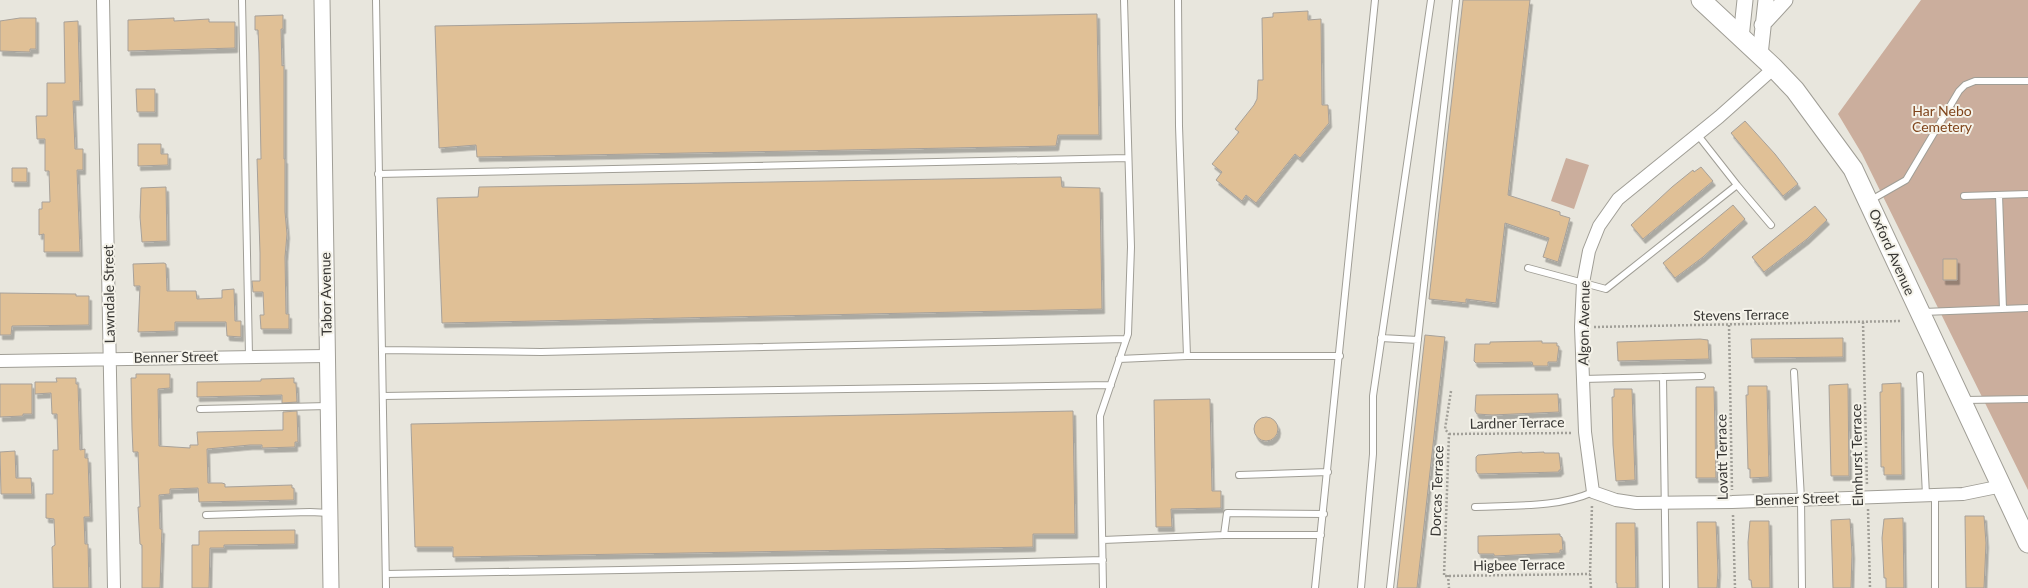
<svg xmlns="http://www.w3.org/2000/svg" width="2028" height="588" font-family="Lato,sans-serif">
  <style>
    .green { fill: #cbae9d }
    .building { fill: #e0c096; stroke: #a7a19a; filter: url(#shadow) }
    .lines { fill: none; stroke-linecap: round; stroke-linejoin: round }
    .service-casing { stroke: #a09e96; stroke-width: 8 }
    .minor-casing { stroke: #a09e96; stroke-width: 14 }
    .tertiary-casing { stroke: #a09e96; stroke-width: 17 }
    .primary-casing { stroke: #a09e96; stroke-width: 21 }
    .path { stroke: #a19f98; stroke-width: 2.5; stroke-dasharray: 2 2; stroke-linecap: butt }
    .service { stroke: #fff; stroke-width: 6 }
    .minor { stroke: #fff; stroke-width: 12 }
    .tertiary { stroke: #fff; stroke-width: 15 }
    .primary { stroke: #fff; stroke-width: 19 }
    .labels { text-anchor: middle; stroke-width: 4; stroke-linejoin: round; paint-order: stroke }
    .park-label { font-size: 14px; fill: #80451c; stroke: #f5f3ea }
    .street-label { font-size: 14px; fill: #383734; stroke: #f5f3ea }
  </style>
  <defs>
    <filter id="shadow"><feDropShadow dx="2.5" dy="4.5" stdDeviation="0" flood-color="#0004"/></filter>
  </defs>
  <rect width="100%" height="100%" fill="#e8e6dd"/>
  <path class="green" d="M1921,0H2028V490L1862,154L1838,114Z
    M1566,158L1589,165L1574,209L1551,201Z"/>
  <path class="building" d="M1463,0H1530L1508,195L1560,212V215L1570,218L1558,262L1543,257L1549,238L1505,223L1496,303L1466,299V303L1429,299Z
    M1308,11V20L1321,19L1322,105H1328L1329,123L1300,158L1295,154L1256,203L1246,195L1242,201L1216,180L1222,172L1212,164L1239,132L1235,129L1254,105L1257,99L1258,80H1263L1262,18L1273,17V13Z
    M1097,14L1099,135H1058L1056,146L477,157L476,145L439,148L435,26Z
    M283,15V29H281L282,66L284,65V159H285V212L287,234L285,257L286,314H289V329H261L260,315H264L263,292H253L252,281H260V253L257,159H261L259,53L258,30H255V16Z
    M20,18H36V49H30V52L0,51V21Z
    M174,18V21L209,19V22H235V48L128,51V20Z
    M78,21L80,101H73L75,149H83V170H77L80,252H44V234L39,235V209H42V202H50L49,171H45V139H37L36,116H47V83H65L64,22Z
    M136,89H155V112H137Z
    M1745,121L1775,154L1798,184L1783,196L1731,133Z
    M138,144H161V154H168V165L138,166Z
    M1701,167L1713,181L1643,239L1631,225L1672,187L1693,170L1694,172Z
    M12,168H27V182H12Z
    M1061,177L1062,187L1100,188L1102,309L442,323L437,198L478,197L479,187Z
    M166,187L167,241L142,242L140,217L141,188Z
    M1733,205L1745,219L1703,257L1675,278L1663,263Z
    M1815,206L1827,220L1807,239L1764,272L1752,257Z
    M1943,259H1957V280H1943Z
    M164,263L166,264L167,291H196L197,299L222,298V290L234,289L235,321H241V337L227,336L226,322H175V331L138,332L140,286H134L133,264Z
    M0,293L76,294V296H89V325L12,326L11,335H0Z
    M1425,335L1445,337L1429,481L1417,588H1397Z
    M1843,338V357L1752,358L1751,339Z
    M1700,339L1708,340L1709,359L1618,361L1617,342Z
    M1542,341V343H1557V346H1559L1557,362H1548V366H1533L1532,362L1476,363L1474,361L1475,344H1490V342Z
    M136,374H170V388L158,389L159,446L190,448V445H198L197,432L283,430V412L297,411L298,442H295V447L262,448V445H250L207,449L208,483H222L225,484V487L292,485V488H294V500L199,502L198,488L170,489V494L159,495L160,529H162L160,588H142V545L140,544L138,507H140L138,452H133L132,429L131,378H136Z
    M56,378H76V384H78L80,450L85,449V458H88L90,517H84L85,544H88L89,588H53L52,547L55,545L54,519L46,518V494H53V450H58L57,414H52L51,393L35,394V382H57Z
    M294,378V383H296L297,402L282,403V395L197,397V382L261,381V379Z
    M1901,383L1902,475H1884V467H1881L1880,392H1882V384Z
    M0,384H32V414H23V416L0,417Z
    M1848,384L1849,476H1831L1829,385Z
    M1748,386H1767L1769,477L1750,478V469H1748L1746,395H1748Z
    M1696,387H1714L1716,478H1696Z
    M1614,389H1632L1635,480L1616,481L1613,445L1612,397H1614Z
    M1558,394L1559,412L1492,415L1477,414L1475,411L1476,395Z
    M1210,399L1212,491H1221V508L1171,509L1172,527H1156L1154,400Z
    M1073,411L1075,534H1033V547L453,557V547H415L411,424Z
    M1254 429a12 12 0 1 1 24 0a12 12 0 1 1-24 0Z
    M15,451L16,478H31L32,494H1L0,452Z
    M1522,452V453L1544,452V453H1559L1561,470H1559V472L1478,474L1476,471V457L1478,455Z
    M1965,516H1984L1986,543L1984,588H1966Z
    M1903,518L1904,588H1886V578H1884L1882,538L1884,519Z
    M1850,519L1852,554L1851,588H1833L1831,520Z
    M1750,521H1769L1770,588H1752L1751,580H1749L1748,542Z
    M1697,522H1716L1718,571L1717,588H1698Z
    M1616,523H1635L1636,588H1617V583H1616Z
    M295,530V544L224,545V548H210L209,588H192V545H199V531Z
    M1560,534V536L1562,537L1563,550H1560V553L1494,556V554H1479L1478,552V536Z"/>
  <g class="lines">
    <defs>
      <path id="service" d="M242,0L249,356
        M376,0L386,588
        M1178,0L1179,126L1187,356
        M378,174L1128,158
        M1737,185L1771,225
        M1999,195L2003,309
        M1964,196L2028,194
        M1871,200L1906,180L1959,91L1965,85L1975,81H2028
        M1528,268L1606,289L1737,185L1697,134
        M1923,312L2028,308
        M1381,338L1418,340
        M382,350L541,352L1126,339
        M1119,359L1187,356H1340
        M1794,372L1801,499L1802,588
        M1920,375L1926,495
        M1663,377L1702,376
        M1583,379L1663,377L1666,588
        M383,396L1111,385
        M1965,400L2028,399
        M200,409L328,406
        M1239,475L1328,472
        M1475,507C1514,505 1557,508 1593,492
        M206,515L310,512L330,513
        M1224,535H1321
        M1103,540L1224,535L1227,513L1324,514
        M386,574L907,565L1103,560
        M1103,588L1100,416L1128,334L1131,247L1124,0
        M1315,588L1375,0
        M1361,588L1373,454V396L1431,0
        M1390,588L1456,0
        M1935,588V495"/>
      <path id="minor" d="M103,0L114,588
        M1774,68L1719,117L1618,199L1599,226L1589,251L1583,283L1581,327L1585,432L1593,492L1616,500L1636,503L1732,502L1963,494L2002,486
        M0,361L327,356"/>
      <path id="tertiary" d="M322,0L331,588
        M1762,25L1785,0
        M1741,38L1745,0
        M1760,55L1766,0"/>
      <path id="primary" d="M1701,0L1774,68L1795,90L1853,169L2028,543"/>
    </defs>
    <use href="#service" class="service-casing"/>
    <use href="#minor" class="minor-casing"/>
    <use href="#tertiary" class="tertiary-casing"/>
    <use href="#primary" class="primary-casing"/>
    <path class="path" d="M1863,322L1867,486
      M1729,325L1732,490
      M1594,327L1901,321
      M1451,391L1445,429L1449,434L1444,576L1590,574
      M1449,434L1572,433
      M1868,509L1870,588
      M1733,515L1735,588
      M1448,575L1449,588
      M1591,588L1590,574L1592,505"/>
    <use href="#service" class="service"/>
    <use href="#minor" class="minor"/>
    <use href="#tertiary" class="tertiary"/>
    <use href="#primary" class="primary"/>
  </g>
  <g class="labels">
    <g class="park-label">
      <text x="1942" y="116">Har Nebo<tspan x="1942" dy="16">Cemetery</tspan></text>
    </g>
    <g class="street-label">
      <text transform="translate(1892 252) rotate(66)" y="5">Oxford Avenue</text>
      <text transform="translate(109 294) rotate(-91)" y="5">Lawndale Street</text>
      <text transform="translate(326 294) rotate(-91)" y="5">Tabor Avenue</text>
      <text transform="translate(1741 315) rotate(-1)" y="5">Stevens Terrace</text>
      <text transform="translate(1584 323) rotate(-89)" y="5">Algon Avenue</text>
      <text transform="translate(176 357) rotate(-1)" y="5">Benner Street</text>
      <text transform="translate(1517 423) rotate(-1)" y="5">Lardner Terrace</text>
      <text transform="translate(1857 455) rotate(-91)" y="5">Elmhurst Terrace</text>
      <text transform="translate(1722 457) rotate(-91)" y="5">Lovatt Terrace</text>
      <text transform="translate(1437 491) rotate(-88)" y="5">Dorcas Terrace</text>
      <text transform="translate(1797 499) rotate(-2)" y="5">Benner Street</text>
      <text transform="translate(1519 565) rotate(-1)" y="5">Higbee Terrace</text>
    </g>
  </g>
</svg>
